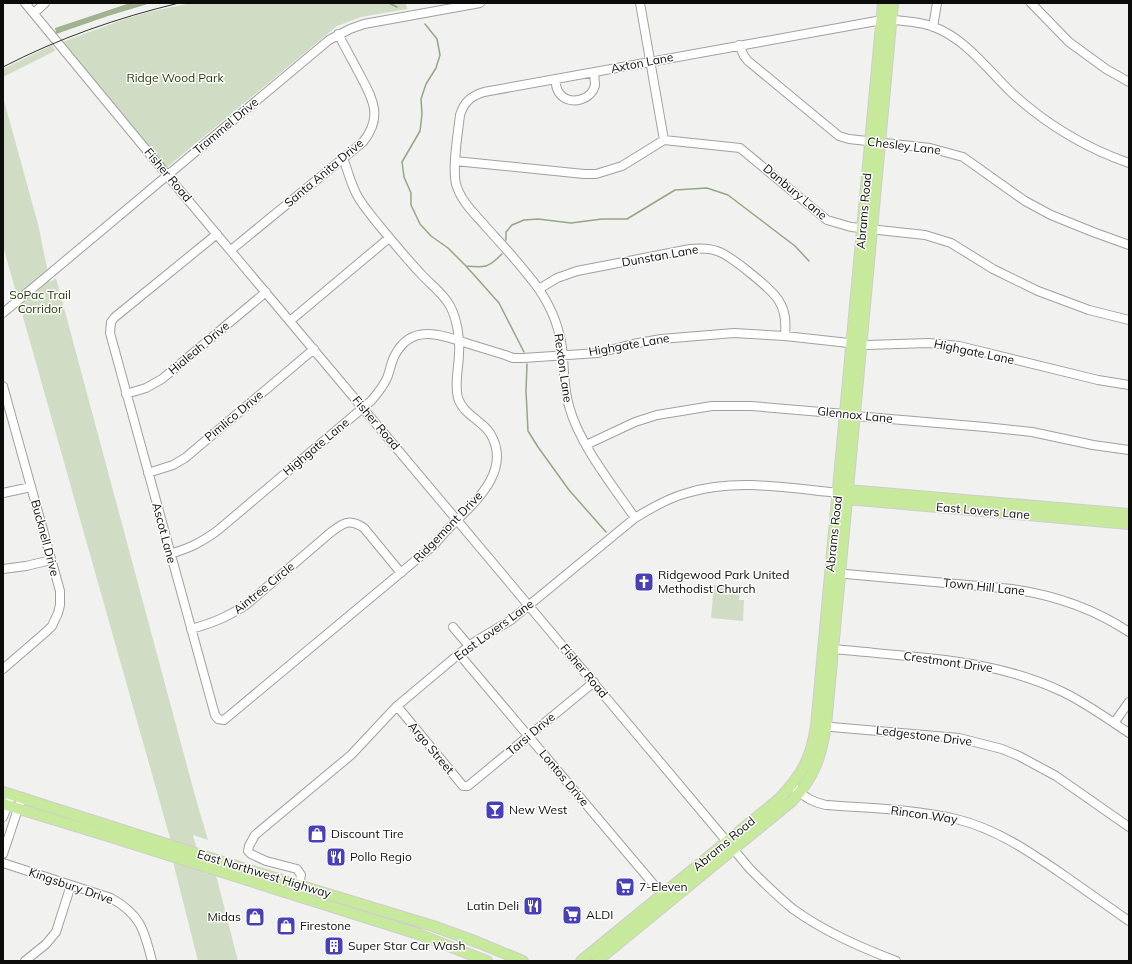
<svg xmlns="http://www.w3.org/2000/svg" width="1132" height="964" font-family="Mulish,sans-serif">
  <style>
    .green { fill: #d0ddc4 }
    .forest { fill: #a1b290 }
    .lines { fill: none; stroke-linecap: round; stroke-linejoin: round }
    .stream { stroke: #95a684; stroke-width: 1.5 }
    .minor-casing { stroke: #9fa19e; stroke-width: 10 }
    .major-casing { stroke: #cecece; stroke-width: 12 }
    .minor { stroke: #fff; stroke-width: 8 }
    .major { stroke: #c7e99b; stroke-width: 10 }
    .tram { stroke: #323230; stroke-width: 1 }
    .labels { text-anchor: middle; stroke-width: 3; stroke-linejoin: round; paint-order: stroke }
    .street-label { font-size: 12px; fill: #0c0c0b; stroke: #fff }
    .park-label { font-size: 12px; fill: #1f3400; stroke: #fff }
    .poi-label { font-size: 12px; fill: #0c0c0b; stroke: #fff; text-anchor: start }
  </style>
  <rect width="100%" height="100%" fill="#f1f2ef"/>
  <path class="green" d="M191,3H406L407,9L361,17L337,26L166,168L62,42L125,19L153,11Z
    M52,45L55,51L3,77V69Z
    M3,97L38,224L50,282L56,278L194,792L208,840L193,835L204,873L215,875L217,879L238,961H198L174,866L170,838L3,246Z
    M714,585L740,587L739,600H744L743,621L711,618Z"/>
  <path class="forest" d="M130,3H151L108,16L56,34L55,28Z"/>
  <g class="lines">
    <path class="stream" d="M389,3L397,7
      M425,24L437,39L440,55L436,68L426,84L421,99L422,114L420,131L402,162L404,177L411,193V205L420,224L431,236L448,248L466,266L499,303L524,352
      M506,240V232L512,225L524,220L538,219L571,223L602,219H627L675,190L707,188L728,195L795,246L809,261
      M466,266C485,268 488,268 502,254
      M527,364L526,391L528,431L538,447L569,490L606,532"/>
    <defs>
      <path id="minor" d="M25,3L172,181L750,869C764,883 778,897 793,909C825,932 860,947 896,961
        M640,3L664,140
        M1031,3L1069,42L1106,69L1129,82
        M34,13L45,3
        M892,20C906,21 921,22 934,27C966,39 988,70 1012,93C1046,124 1086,148 1129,163
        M933,27L937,3
        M739,45L744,56L748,61L839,136L849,139L930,148L963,157L1025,201L1051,215L1093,232L1129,245
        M555,79C556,84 556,90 560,94C570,106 592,100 595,85C595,81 594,76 594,72
        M455,161L584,174H596L622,166L664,140L740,148L827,220L851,227L925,235L951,243L993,269L1038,291L1089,310L1129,320
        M217,234L115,317L111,322L110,333L215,715L218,719L224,720L434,545C439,539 444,533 450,527C474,503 513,471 490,433C481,420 463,414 458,398C454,383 459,367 459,353C460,338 457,319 450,306C443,293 430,284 421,274C406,258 392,241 378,224C371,215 364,207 358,197C351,185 348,171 343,158
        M231,250L363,142C384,116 372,98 359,73C352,60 345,47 338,34
        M539,289L557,278L577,271L690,249C699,248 709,248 717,251C730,255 772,289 779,301C786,312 786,324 785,336
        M3,313L329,40L350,29L364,24L480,3
        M290,321L389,238
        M3,386L60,591V605L58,613L52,626L47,631L3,669
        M126,394L146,388L162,379L266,292
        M586,445L635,422L657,415L712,406H751L845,414L855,416L985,427L1032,432L1093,445L1129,450
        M148,473L173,465L185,458L314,349
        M3,493L31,487
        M635,518C613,486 579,444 569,406C564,389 564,373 563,356C561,332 552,308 538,288C523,267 505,248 487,228C476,215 461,202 456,184C452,166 458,134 460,115C464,102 471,96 484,92L882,20
        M170,554C190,548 200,543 217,531L371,401C377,394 383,387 387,378C390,371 391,362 395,355C411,324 440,334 466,343C479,347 492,351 505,355L513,358H523L598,353L633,344L661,339L734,333L785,336L867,345L929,343L959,346L1098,380L1129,385
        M3,569L26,566L51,560
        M835,573L1012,589C1054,595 1093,608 1129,632
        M453,627L469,646
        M191,629C213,623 227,617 246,605L330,533C343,523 349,518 364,528L401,573
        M827,649C850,650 874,653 897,655C955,660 1012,667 1065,693C1087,704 1108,719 1129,733
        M459,654L666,899
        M397,706L463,786H468L594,682
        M1114,723L1129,702
        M820,726L959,738L1002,749L1019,756L1056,776L1129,827
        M795,788C805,798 813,802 826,805C867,808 916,809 956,819C997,829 1030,852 1065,876C1086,891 1108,906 1129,921
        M3,817L12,794
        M3,854L22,797
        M3,863L111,898C141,915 144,930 152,961
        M297,896L301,875L297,869L266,861L251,854L248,851L249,846L255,835L351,755L397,706L459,654L476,641L511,620L635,518C651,508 668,498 687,493C736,478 788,488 838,493
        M25,961L46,944L56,932L71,885"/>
      <path id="major" d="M842,492L848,490L1129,514
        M843,496L847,499L1129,524
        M3,792L226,863L433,926L477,942L523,961
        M3,804L108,836L418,934L487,961
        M581,961L779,799C802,775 811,759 816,726L883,3
        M597,961L792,801C814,778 821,757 826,726L893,3"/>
    </defs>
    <use href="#minor" class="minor-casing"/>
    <use href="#major" class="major-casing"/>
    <use href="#minor" class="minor"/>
    <use href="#major" class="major"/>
    <path class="tram" d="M3,67C59,38 117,18 179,3"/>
  </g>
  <defs>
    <symbol id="church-square" viewBox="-11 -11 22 22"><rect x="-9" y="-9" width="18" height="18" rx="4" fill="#4840b7" stroke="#fff"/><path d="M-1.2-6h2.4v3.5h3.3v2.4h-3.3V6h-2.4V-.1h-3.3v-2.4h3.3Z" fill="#fff"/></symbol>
    <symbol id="bar-square" viewBox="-11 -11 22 22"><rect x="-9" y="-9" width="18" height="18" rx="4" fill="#4840b7" stroke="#fff"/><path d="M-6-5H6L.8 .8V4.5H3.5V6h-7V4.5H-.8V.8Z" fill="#fff"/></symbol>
    <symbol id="shop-square" viewBox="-11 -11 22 22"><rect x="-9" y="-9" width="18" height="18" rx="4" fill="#4840b7" stroke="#fff"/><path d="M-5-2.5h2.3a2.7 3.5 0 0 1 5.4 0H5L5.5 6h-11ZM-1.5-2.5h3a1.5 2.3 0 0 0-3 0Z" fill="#fff"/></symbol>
    <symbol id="restaurant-square" viewBox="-11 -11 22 22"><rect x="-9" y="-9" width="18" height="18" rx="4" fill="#4840b7" stroke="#fff"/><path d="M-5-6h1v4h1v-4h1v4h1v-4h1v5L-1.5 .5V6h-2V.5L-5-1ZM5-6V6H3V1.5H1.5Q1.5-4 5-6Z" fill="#fff"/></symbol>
    <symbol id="supermarket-square" viewBox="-11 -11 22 22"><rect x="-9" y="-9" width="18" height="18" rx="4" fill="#4840b7" stroke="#fff"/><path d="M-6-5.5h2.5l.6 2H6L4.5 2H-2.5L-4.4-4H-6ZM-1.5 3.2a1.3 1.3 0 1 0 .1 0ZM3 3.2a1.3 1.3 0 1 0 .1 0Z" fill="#fff"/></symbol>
    <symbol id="building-square" viewBox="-11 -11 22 22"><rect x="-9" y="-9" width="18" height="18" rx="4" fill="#4840b7" stroke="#fff"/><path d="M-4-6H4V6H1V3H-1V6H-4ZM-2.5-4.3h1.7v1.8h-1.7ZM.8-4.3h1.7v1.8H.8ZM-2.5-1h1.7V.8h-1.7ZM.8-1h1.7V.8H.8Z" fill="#fff"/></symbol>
  </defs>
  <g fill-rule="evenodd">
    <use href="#church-square" x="633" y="571" width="22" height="22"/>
    <use href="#bar-square" x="484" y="799" width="22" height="22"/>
    <use href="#shop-square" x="306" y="823" width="22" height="22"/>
    <use href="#restaurant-square" x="325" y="846" width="22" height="22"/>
    <use href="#supermarket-square" x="614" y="876" width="22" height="22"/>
    <use href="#restaurant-square" x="522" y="895" width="22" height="22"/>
    <use href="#supermarket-square" x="561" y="904" width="22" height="22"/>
    <use href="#shop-square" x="244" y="906" width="22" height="22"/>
    <use href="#shop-square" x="275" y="915" width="22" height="22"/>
    <use href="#building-square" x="323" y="935" width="22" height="22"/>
  </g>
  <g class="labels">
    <g class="street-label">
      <text transform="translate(642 63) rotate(-11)" y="4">Axton Lane</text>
      <text transform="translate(226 126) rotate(-40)" y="4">Trammel Drive</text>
      <text transform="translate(904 146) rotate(7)" y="4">Chesley Lane</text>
      <text transform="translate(324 173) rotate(-40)" y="4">Santa Anita Drive</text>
      <text transform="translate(168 175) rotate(50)" y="4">Fisher Road</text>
      <text transform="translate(795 192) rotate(40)" y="4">Danbury Lane</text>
      <text transform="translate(864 211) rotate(-85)" y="4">Abrams Road</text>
      <text transform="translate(660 256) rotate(-10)" y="4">Dunstan Lane</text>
      <text transform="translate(629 345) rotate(-10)" y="4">Highgate Lane</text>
      <text transform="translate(199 348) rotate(-40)" y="4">Hialeah Drive</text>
      <text transform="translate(974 352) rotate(12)" y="4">Highgate Lane</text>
      <text transform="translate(563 368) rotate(82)" y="4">Rexton Lane</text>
      <text transform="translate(855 415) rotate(6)" y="4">Glennox Lane</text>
      <text transform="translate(234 416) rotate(-40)" y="4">Pimlico Drive</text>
      <text transform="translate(376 423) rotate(50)" y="4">Fisher Road</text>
      <text transform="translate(316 447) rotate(-40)" y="4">Highgate Lane</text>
      <text transform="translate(983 511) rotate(5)" y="4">East Lovers Lane</text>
      <text transform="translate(448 527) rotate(-46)" y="4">Ridgemont Drive</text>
      <text transform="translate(164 533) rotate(75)" y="4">Ascot Lane</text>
      <text transform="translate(834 534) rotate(-84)" y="4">Abrams Road</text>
      <text transform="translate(45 538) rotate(75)" y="4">Bucknell Drive</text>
      <text transform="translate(984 587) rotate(6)" y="4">Town Hill Lane</text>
      <text transform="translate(264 588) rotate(-39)" y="4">Aintree Circle</text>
      <text transform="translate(494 630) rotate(-36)" y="4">East Lovers Lane</text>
      <text transform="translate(948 662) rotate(8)" y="4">Crestmont Drive</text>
      <text transform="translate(584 671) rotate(50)" y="4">Fisher Road</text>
      <text transform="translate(531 734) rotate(-40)" y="4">Tarsi Drive</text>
      <text transform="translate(924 736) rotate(7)" y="4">Ledgestone Drive</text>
      <text transform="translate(431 748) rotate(50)" y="4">Argo Street</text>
      <text transform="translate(564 778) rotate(50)" y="4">Lontos Drive</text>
      <text transform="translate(924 815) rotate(8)" y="4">Rincon Way</text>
      <text transform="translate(724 844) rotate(-40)" y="4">Abrams Road</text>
      <text transform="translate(264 874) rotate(17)" y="4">East Northwest Highway</text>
      <text transform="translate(71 886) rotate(19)" y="4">Kingsbury Drive</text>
    </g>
    <g class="park-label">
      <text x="175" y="82">Ridge Wood Park</text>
      <text x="40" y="299">SoPac Trail<tspan x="40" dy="14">Corridor</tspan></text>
    </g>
    <g class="poi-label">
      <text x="658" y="579">Ridgewood Park United<tspan x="658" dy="14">Methodist Church</tspan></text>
      <text x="509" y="814">New West</text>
      <text x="331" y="838">Discount Tire</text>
      <text x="350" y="861">Pollo Regio</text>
      <text x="639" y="891">7-Eleven</text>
      <text x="519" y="910" text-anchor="end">Latin Deli</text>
      <text x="586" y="919">ALDI</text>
      <text x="241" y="921" text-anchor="end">Midas</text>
      <text x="300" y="930">Firestone</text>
      <text x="348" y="950">Super Star Car Wash</text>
    </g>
  </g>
  <rect width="1132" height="964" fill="none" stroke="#0c0c0b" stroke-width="8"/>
</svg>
